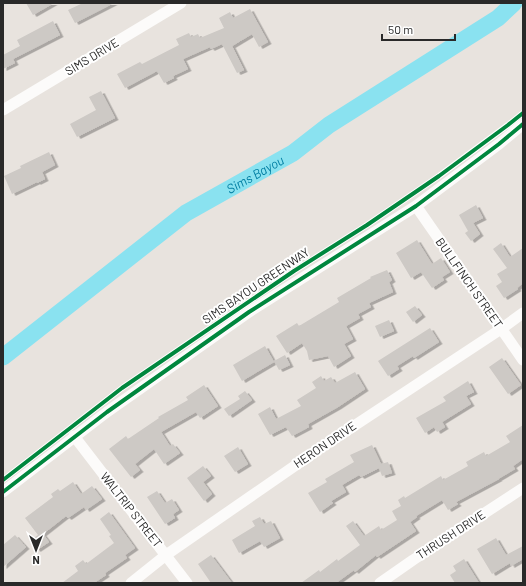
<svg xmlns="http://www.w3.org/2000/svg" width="526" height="586" font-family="Barlow,sans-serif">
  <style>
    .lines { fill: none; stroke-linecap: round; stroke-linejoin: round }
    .river { stroke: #8ae2f0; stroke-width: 17 }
    .building { fill: #cdc9c5; filter: url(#shadow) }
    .minor { stroke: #fcfbfa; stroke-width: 11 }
    .cycleway-casing { stroke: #fff; stroke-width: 6 }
    .cycleway { stroke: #00873e; stroke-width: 4 }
    .labels { text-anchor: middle; stroke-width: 4; stroke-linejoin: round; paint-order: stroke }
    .street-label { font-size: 12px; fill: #292929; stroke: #fff }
    .water-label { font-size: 13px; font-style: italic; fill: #027fa3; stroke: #fff }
  </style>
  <defs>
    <filter id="shadow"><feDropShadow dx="3.5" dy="2" stdDeviation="0" flood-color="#0004"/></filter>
  </defs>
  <rect width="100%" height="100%" fill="#e8e3de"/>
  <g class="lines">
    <path class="river" id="s1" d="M3,357L186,213L293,153L329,125L498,18L514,3"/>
  </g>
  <path class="building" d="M26,3H54L33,15Z
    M83,3H114L75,23L68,10Z
    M250,9L268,42L259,47L252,34L232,46L244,70L237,73L222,44L211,49L210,47L183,59L188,69L173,76L174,78L164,83L157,71L125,88L117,74L140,62L142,64L179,45L176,39L189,33L191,37L198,34L200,38L224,28L219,18L230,12L233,18Z
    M53,21L60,35L13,59L15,63L3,69V55L20,46L17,40Z
    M101,91L115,118L77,137L70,124L96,110L89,97Z
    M49,152L55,165L42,172L45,179L37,183V182L12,194L4,176L21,168L20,166Z
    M476,205L483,218L473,223L480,234L471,241L465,233L468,231L459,215Z
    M417,240L432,264L441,258L450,272L442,277L444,280L432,288L421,272L411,278L396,253Z
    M501,243L510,257L523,248V283L517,288L518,289L504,298L496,286L502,282L497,274L507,268L493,249Z
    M387,270L392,280L389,282L393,292L369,303L371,307L358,314L360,318L346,326L353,339L344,344L351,356L334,367L328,356L309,360L307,351L302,343L287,353L276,336L297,323L299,326L339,302L337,298L371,278L370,277Z
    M415,306L422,315L413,322L406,312Z
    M389,320L394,331L380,337L375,326Z
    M430,328L439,342L414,358L413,356L397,366L399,369L388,376L378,361Z
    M265,346L274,362L242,381L233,365Z
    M285,355L290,365L279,370L274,361Z
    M502,358L521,385L508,394L489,367Z
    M355,372L365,389L338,407L308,424L309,427L292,436L286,427L270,435L258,414L270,407L276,419L301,406L297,400L316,388L312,382L321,376L324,381L331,377L335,383Z
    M468,381L474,392L466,396L471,404L442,422L445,427L437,432L434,427L425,433L416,418L446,401L443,397Z
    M204,385L218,406L200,418L196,412L161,432L170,446L173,444L180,453L164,464L154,449L135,464L140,470L131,477L109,449L126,436L128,439L159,418L158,417L188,400L186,397Z
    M245,391L252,400L229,416L224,409L240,399L238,396Z
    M523,425V459L513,466L515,469L498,479H499L456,502L458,504L448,510L442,500L416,516L417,517L410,522L416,531L377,557L376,555L355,572L354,570L336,583H301L319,570L320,572L337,559L338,561L360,545L346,526L353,521L364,536L379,526L381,530L397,520L392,511L401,506L398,500L404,496L405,498L441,476L443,480L468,466L466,462L484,452L486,456L510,442L506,436Z
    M372,445L381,464L388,462L392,473L382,476L379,468L361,477L359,475L342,485L346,492L331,501L333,503L320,512L308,493L327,482L325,479L354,462L350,455Z
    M238,447L248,464L235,472L224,456Z
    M203,466L211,476L203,482L212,494L204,501L187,478Z
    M73,482L81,494L92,486L102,499L86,510L84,507L68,518L66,516L43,534L49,542L37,550L30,541L38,535L25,518L53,497L51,494L58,489L60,491Z
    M157,491L165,503L172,499L179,510L173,514L175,518L165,524L147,497Z
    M109,512L135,548L125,555L127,558L105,573L106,575L94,583H62L78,571L75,566L83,560L86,564L114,543L109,536L111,535L100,519Z
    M260,517L264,524L271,521L280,538L264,547L260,541L239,553L232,540L255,526L252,521Z
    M15,535L26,547L3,567V545Z
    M496,538L506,555L523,546V559L511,566L510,563L492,574L477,549Z
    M211,555L232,583H211L198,564Z
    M464,559L479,583H455L450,575L456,571L453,566Z"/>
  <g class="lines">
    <path class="minor" d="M3,110L181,3
      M416,206L523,360
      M74,436L187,583
      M3,492L107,412L249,312L416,206L499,144L523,124
      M131,583L166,555L322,447L501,329L523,313
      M380,583L413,560L523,488"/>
    <defs>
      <path id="cycleway" d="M3,480L122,388L294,271L367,225L439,176L508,125L523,113
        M3,492L107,412L249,312L416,206L499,144L523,124"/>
    </defs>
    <use href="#cycleway" class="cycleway-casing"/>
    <use href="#cycleway" class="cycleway"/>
  </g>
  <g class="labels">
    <g class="street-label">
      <text transform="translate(92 57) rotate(-31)" y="4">SIMS DRIVE</text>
      <text transform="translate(469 283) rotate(55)" y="4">BULLFINCH STREET</text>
      <text transform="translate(256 286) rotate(-34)" y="4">SIMS BAYOU GREENWAY</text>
      <text transform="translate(325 445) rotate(-34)" y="4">HERON DRIVE</text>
      <text transform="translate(131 510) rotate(52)" y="4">WALTRIP STREET</text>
      <text transform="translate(451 535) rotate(-33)" y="4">THRUSH DRIVE</text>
    </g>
    <g class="water-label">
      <text dy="5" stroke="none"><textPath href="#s1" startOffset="312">Sims Bayou</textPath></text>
    </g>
  </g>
  <rect width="526" height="586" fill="none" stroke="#292929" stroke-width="8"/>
  <g transform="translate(36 550) rotate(180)" stroke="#ffffff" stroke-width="3" paint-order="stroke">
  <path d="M0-3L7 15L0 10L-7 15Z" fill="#292929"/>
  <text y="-6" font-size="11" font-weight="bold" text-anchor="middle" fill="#292929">N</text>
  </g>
  <path d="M382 34v6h73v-6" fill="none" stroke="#292929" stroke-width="2"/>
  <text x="388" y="34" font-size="12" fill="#292929" stroke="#ffffff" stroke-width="3" paint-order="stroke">50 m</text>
</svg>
